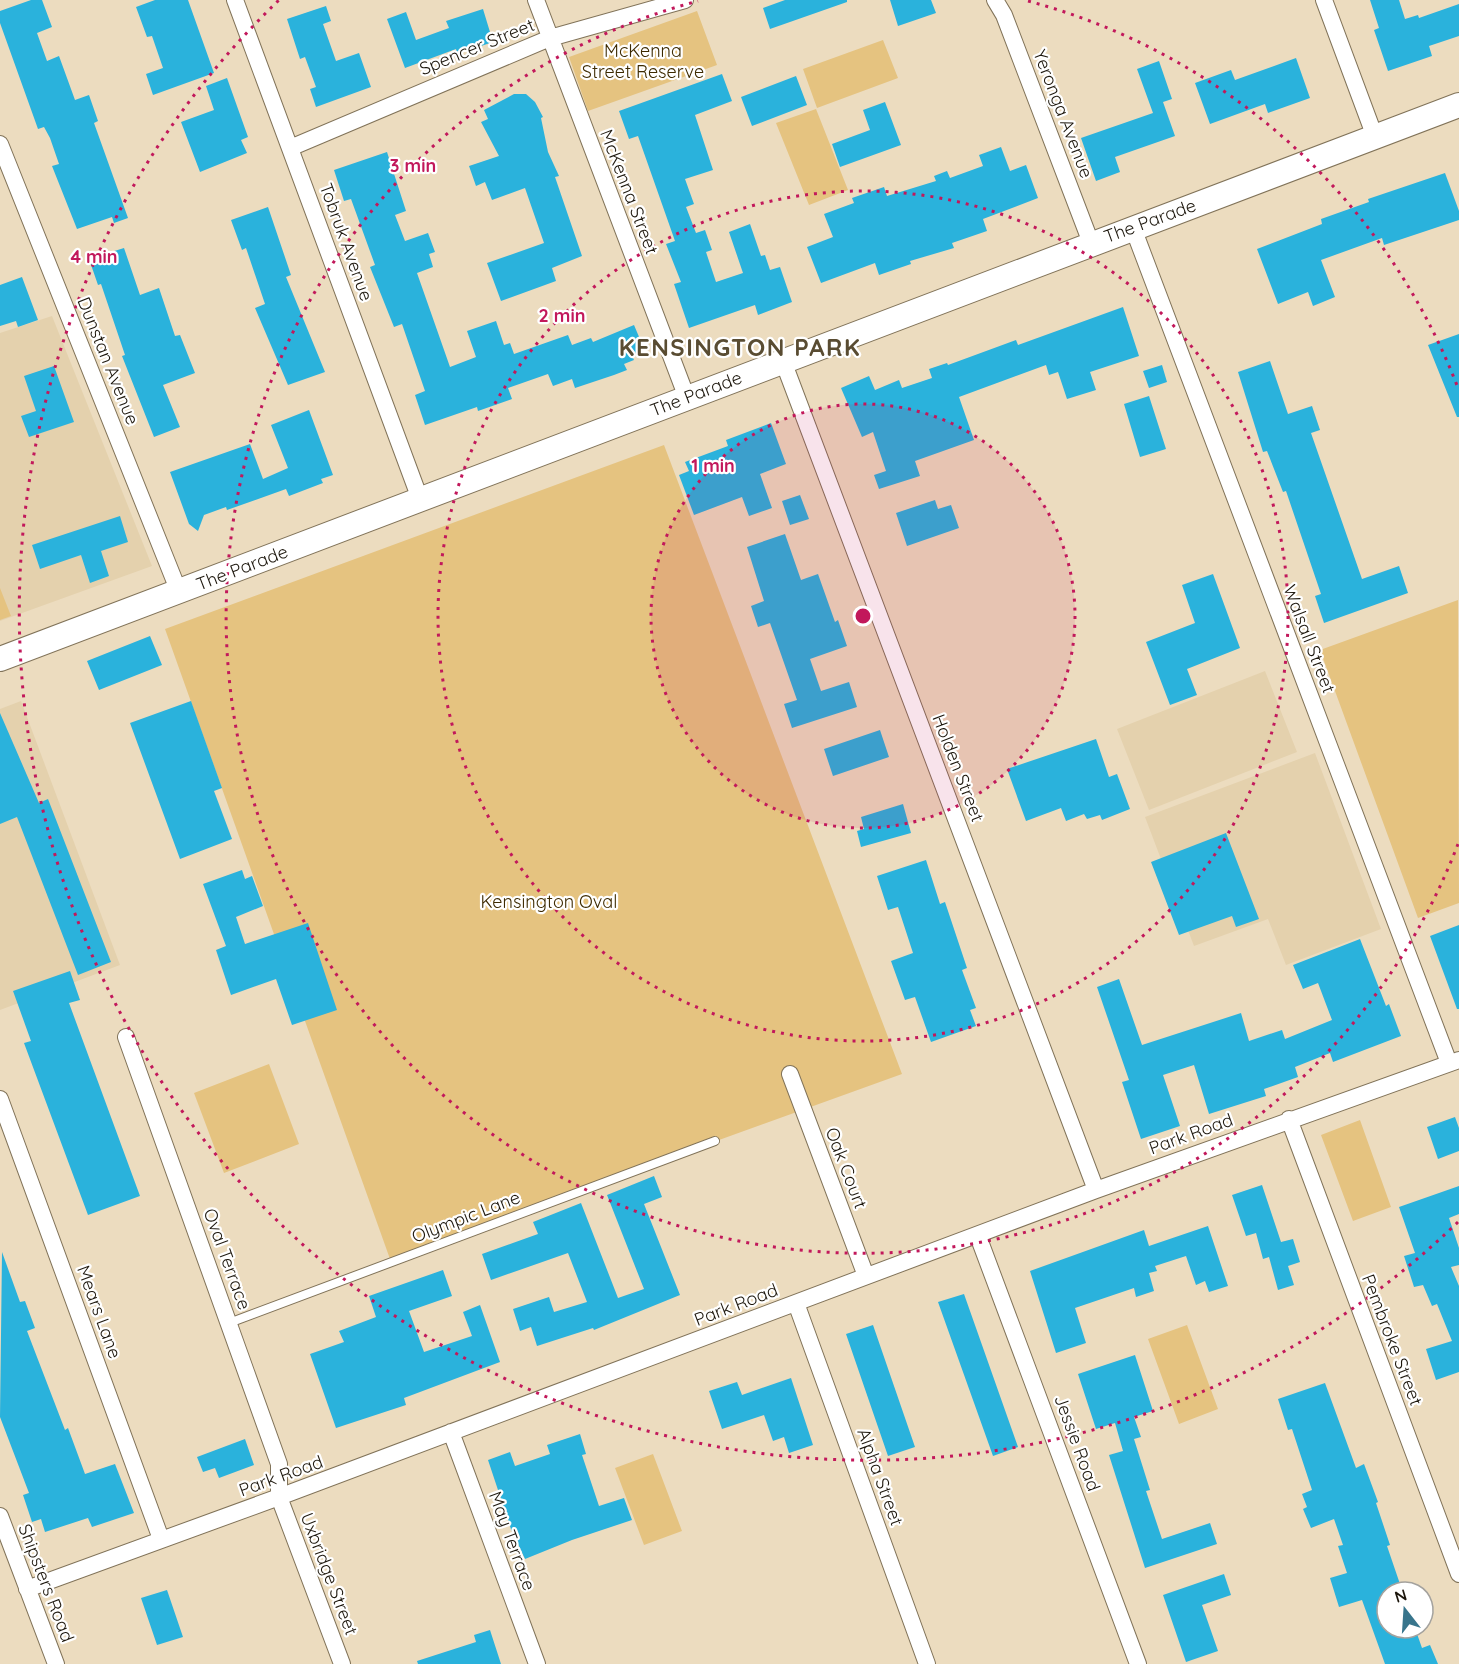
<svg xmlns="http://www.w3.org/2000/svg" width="1459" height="1664" font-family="Quicksand,sans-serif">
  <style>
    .built { fill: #e4d1ad }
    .green { fill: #e5c380 }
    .building { fill: #2ab2dc }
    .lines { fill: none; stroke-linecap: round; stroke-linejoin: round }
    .service-casing { stroke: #817359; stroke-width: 10 }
    .minor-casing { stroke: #817359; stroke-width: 18 }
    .secondary-casing { stroke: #817359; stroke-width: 26 }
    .service { stroke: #fff; stroke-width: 8 }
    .minor { stroke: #fff; stroke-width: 16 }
    .secondary { stroke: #fff; stroke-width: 24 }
    .ring { fill: none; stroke: #c2185b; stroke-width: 3; stroke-dasharray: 3 6 }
    .labels { text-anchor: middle; stroke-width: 4.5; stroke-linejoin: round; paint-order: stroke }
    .street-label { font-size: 18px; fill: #1c160c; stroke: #fff }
    .park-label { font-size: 18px; fill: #3d2a00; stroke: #fff }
    .district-label { font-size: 24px; font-weight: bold; letter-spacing: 1.5px; fill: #594c32; stroke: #fff }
    .centre { fill: #c2185b; stroke: #fff; stroke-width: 3 }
    .ring-label { font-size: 18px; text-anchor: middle; font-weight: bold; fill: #c2185b; stroke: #fff; stroke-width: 4.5; stroke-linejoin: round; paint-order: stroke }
  </style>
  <rect width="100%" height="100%" fill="#ecdcbf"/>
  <path class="built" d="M52,316L152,566L0,621V333Z
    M1265,671L1297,752L1149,810L1117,729Z
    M21,701L120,965L0,1010V709Z
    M1315,753L1381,929L1286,965L1268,919L1194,946L1145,817Z"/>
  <path class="green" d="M697,11L717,65L588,111L569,57Z
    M883,40L898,78L817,108L803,69Z
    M816,109L848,190L809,205L776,123Z
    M664,445L902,1074L390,1259L165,629Z
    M0,588L11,616L0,620Z
    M1458,600L1459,903L1418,918L1320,650Z
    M269,1064L299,1144L224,1173L194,1093Z
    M1360,1120L1391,1207L1353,1221L1321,1135Z
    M1187,1325L1218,1409L1179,1424L1148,1339Z
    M653,1454L682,1531L644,1545L615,1468Z"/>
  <path class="building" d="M31,0H42L52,27L37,33L47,61L59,56L75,100L89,95L98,121L94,123L128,218L114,223L112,217L77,229L52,166L59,164L50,138L44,127L38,129L0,23V11Z
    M155,0H188L214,73L153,95L146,74L163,68L152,36L147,37L136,7Z
    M785,0H847V2L770,29L763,8Z
    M890,0H931L936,13L898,26Z
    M1370,0H1399L1405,19L1418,15L1419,18L1459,4V36L1429,46L1432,56L1388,71L1374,30L1379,28Z
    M326,6L331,21L323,24L336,61L359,53L371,87L316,107L310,89L316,87L305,57L300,59L287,19Z
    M483,9L493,42L457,54L456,49L405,68L387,19L406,12L416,40L449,28L446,21Z
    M1296,58L1310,98L1268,113L1265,104L1210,124L1195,83L1231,70L1235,80Z
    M1159,61L1172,99L1163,102L1175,136L1115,157L1120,172L1096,181L1081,138L1153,113L1137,69Z
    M722,74L732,101L695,115L713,170L685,179L694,204L686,207L696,233L705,230L712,250L706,252L716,282L743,273L729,232L750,224L761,256L765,255L770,270L780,267L792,302L758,315L755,305L689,328L674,284L681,282L666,244L675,241L638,136L629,139L619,111Z
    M796,76L807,105L752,126L741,97Z
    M227,78L248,137L241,140L247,153L200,172L181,122L214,110L206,86Z
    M514,94H526L535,102L543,117L541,118L548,152L559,176L555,177L582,256L552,268L556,281L501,301L487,263L544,243L525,188L492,200L485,182L476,186L469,166L499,156L481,122L488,119L484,110Z
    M885,102L901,145L840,167L832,144L870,130L863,110Z
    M1001,147L1010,171L1026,165L1038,198L983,219L987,231L952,243L954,248L910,261L911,264L879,275L875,263L821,283L807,247L833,237L824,214L854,203L852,198L884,187L887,196L936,181L934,176L947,171L950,178L983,166L979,155Z
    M387,152L406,211L395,215L405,241L428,233L435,252L429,254L433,267L417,273L450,367L476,357L467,331L496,321L504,345L510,343L514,354L568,335L572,345L591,338L593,342L634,325L645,351L632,356L634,360L624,364L627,370L614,375L575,388L572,379L553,386L548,374L508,388L512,399L478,411L477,407L425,425L415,395L425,391L402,324L394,327L370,267L375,265L351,199L344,201L334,170Z
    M1445,173L1459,211V220L1384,245L1382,238L1321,260L1335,297L1313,306L1308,292L1278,304L1257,249L1322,224L1321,219L1369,202L1368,199Z
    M268,207L291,275L286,277L325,372L288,385L255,308L265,304L246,248L242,250L231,220Z
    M124,248L140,295L159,288L175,336L180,335L195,373L163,385L180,427L154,437L122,356L125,355L101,284L98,285L89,259Z
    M22,277L38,320L18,327L16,321L0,326V285Z
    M1123,307L1139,356L1090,372L1096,390L1067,399L1058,372L1049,375L1046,365L959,397L974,440L915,461L920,476L879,489L874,475L886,471L873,432L862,437L841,388L869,376L875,390L899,380L902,388L932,378L929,369L947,363L948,365L1016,340L1018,345Z
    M1459,334V417H1457L1428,345Z
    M1270,361L1288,414L1312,406L1320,430L1311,433L1362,579L1399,566L1408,593L1324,623L1315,596L1321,594L1286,491L1283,492L1267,451L1263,452L1238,372Z
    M1162,365L1167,382L1149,388L1143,371Z
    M54,366L74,422L29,437L21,416L36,411L24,376Z
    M1149,396L1166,449L1140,457L1124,404Z
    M309,410L333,475L321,479L323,483L289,496L286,489L227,510L226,507L204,515L198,531L189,524L170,472L250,444L263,479L288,468L271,425Z
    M771,423L786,464L760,474L772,508L749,516L742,497L694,515L679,475L689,471L685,462L728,446L726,440Z
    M800,495L809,519L790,525L782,501Z
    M935,500L938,509L951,505L959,528L907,546L896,513Z
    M120,516L128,542L101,551L109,576L90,583L81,555L40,569L32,545Z
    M785,534L801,580L818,574L835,622L838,620L847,646L810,659L821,691L849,682L857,707L792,728L784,704L797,700L770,623L758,627L751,606L764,601L747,547Z
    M1213,574L1240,648L1187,669L1197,695L1170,705L1146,642L1195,623L1182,585Z
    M150,636L162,665L99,690L87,661Z
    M191,701L222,788L214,791L232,839L180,859L130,723Z
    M0,713L39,803L48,799L111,962L78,975L17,817L0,824Z
    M880,730L889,757L833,776L824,749Z
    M1096,739L1109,777L1117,774L1130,809L1102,820L1100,815L1087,819L1084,814L1066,821L1061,808L1026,821L1007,769Z
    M903,804L911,833L861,847L857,831L864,829L861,817Z
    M1226,833L1259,919L1236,927L1232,916L1179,935L1151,862Z
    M926,860L940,904L945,902L967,968L962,970L976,1008L970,1010L976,1026L931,1042L915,997L905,1000L891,961L913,953L898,907L888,910L877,876Z
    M242,870L245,879L252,876L263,906L236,917L245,944L308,923L337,1010L292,1025L276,979L231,995L216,950L226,946L203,884Z
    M1459,925V1009H1457L1430,936Z
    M1360,939L1386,1006L1389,1004L1401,1036L1333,1062L1330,1053L1295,1067L1298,1077L1264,1089L1266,1096L1209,1114L1194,1065L1163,1075L1180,1126L1141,1139L1122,1082L1129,1080L1097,987L1119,979L1142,1045L1241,1013L1249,1041L1282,1030L1285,1039L1332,1020L1318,983L1303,989L1293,965Z
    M70,971L80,1000L69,1003L140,1196L88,1215L24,1043L31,1041L13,991Z
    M1455,1117L1459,1128V1151L1438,1159L1427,1127Z
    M654,1176L662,1197L644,1204L680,1295L594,1330L593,1328L537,1346L531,1327L520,1331L513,1309L549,1297L554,1312L587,1302L568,1253L491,1280L482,1254L538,1234L533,1222L581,1203L618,1298L644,1289L607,1195Z
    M1262,1185L1281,1242L1293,1239L1300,1262L1288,1266L1294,1285L1278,1290L1269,1257L1263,1259L1256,1233L1246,1236L1232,1195Z
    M1459,1186V1214L1449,1218L1459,1248V1265L1451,1267L1459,1286V1372L1436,1380L1426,1349L1452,1341L1437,1304L1432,1306L1423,1285L1414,1287L1404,1256L1415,1253L1399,1207Z
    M1208,1226L1228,1286L1209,1292L1205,1281L1196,1285L1186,1256L1155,1266L1157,1271L1149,1273L1154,1291L1136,1297L1134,1288L1075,1308L1086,1343L1056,1353L1030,1271L1144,1230L1149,1246Z
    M2,1252L20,1302L25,1301L35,1328L27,1331L65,1430L68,1428L85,1474L115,1464L134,1513L92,1527L88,1518L45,1532L41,1519L32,1522L23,1495L29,1493L0,1417Z
    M443,1270L452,1296L409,1311L424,1352L472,1336L463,1312L480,1305L500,1362L404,1398L406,1405L336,1428L310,1354L344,1342L339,1331L376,1317L369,1296Z
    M964,1294L1018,1447L993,1456L938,1302Z
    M873,1325L915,1447L888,1456L846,1334Z
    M1135,1355L1153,1411L1134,1417L1141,1437L1134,1439L1150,1490L1146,1491L1162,1539L1210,1523L1217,1544L1145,1568L1109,1455L1123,1451L1115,1423L1096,1429L1078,1374Z
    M791,1378L813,1445L789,1453L784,1437L773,1441L764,1415L722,1429L709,1391L737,1382L742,1395Z
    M1325,1383L1356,1468L1364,1464L1378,1502L1376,1503L1390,1545L1387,1546L1401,1587L1387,1592V1628H1415L1422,1648L1430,1645L1438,1664H1385L1362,1600L1339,1607L1330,1578L1347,1573L1338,1546L1343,1545L1334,1519L1311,1528L1303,1509L1307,1507L1302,1494L1312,1490L1292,1429L1288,1430L1278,1399Z
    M580,1434L586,1454L582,1455L599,1506L624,1498L632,1520L572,1540L525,1559L511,1529L488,1460L510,1452L515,1466L550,1454L547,1445Z
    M245,1439L254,1465L219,1478L215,1468L203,1472L197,1457Z
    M1224,1574L1231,1595L1202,1605L1218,1651L1186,1662L1163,1595Z
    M167,1590L183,1637L157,1645L141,1598Z
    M490,1630L501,1664H418L417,1661L476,1642L474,1635Z"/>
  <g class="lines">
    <defs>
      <path id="service" d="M229,1323L715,1141"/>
      <path id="minor" d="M235,0L420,499
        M536,0L687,398
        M995,0L1004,15L1091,243
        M1324,0L1375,137
        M0,144L179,592
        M290,148L550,38L685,0
        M1133,228L1449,1063
        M783,361L1096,1190
        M126,1037L279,1464V1497L342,1664
        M790,1074L866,1276
        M0,1099L161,1539
        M1289,1119L1459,1574
        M978,1236L1138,1664
        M796,1303L927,1664
        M451,1432L537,1664
        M0,1516L56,1664
        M27,1589L279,1497L1096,1190L1459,1060"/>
      <path id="secondary" d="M0,659L1459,105"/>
    </defs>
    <use href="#service" class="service-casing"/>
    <use href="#minor" class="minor-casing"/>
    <use href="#secondary" class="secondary-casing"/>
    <use href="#service" class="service"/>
    <use href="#minor" class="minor"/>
    <use href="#secondary" class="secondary"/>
  </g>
  <circle cx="863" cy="616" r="212" fill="#c2185b" fill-opacity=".12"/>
  <g class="ring">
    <circle cx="863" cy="616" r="212"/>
    <circle cx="863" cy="616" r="425"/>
    <path d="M1458 844A637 637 0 1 1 698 1M1028 1A637 637 0 0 1 1458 388"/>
    <path d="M1458 1222A849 849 0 1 1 279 0"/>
  </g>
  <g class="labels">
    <g class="street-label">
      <text transform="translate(477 47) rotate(-22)" y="6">Spencer Street</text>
      <text transform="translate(1063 114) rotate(69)" y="6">Yeronga Avenue</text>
      <text transform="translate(629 192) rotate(69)" y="6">McKenna Street</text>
      <text transform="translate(1150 221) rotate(-20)" y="6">The Parade</text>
      <text transform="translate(346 242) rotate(70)" y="6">Tobruk Avenue</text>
      <text transform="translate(108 361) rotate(68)" y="6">Dunstan Avenue</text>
      <text transform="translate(696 394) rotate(-21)" y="6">The Parade</text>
      <text transform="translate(242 568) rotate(-21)" y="6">The Parade</text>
      <text transform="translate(1309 639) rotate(69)" y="6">Walsall Street</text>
      <text transform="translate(958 768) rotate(69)" y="6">Holden Street</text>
      <text transform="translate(1191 1134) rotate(-20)" y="6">Park Road</text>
      <text transform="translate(846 1168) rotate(69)" y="6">Oak Court</text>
      <text transform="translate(466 1217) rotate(-21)" y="6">Olympic Lane</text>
      <text transform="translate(227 1259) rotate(70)" y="6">Oval Terrace</text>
      <text transform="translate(736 1305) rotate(-21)" y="6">Park Road</text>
      <text transform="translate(99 1312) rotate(70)" y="6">Mears Lane</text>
      <text transform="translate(1392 1340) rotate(69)" y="6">Pembroke Street</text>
      <text transform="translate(1077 1443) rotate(70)" y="6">Jessie Road</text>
      <text transform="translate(281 1476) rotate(-20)" y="6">Park Road</text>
      <text transform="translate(880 1477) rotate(70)" y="6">Alpha Street</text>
      <text transform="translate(512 1541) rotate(70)" y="6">May Terrace</text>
      <text transform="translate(329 1574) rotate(69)" y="6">Uxbridge Street</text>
      <text transform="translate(46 1583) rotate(69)" y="6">Shipsters Road</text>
    </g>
    <g class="park-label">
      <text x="643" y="57">McKenna<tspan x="643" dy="21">Street Reserve</tspan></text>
      <text x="549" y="908">Kensington Oval</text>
    </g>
    <g class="district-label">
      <text x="740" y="356">KENSINGTON PARK</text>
    </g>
  </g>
  <circle cx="863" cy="616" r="9" class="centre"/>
  <g class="ring-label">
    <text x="413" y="172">3 min</text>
    <text x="94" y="263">4 min</text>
    <text x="562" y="322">2 min</text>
    <text x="713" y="472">1 min</text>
  </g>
  <g transform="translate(1405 1610) rotate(343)"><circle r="28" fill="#ffffff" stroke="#a4a29e" stroke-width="1.5"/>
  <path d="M0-4.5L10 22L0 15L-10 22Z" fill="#38758c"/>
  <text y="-9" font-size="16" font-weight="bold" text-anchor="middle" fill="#1c160c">N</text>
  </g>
</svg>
